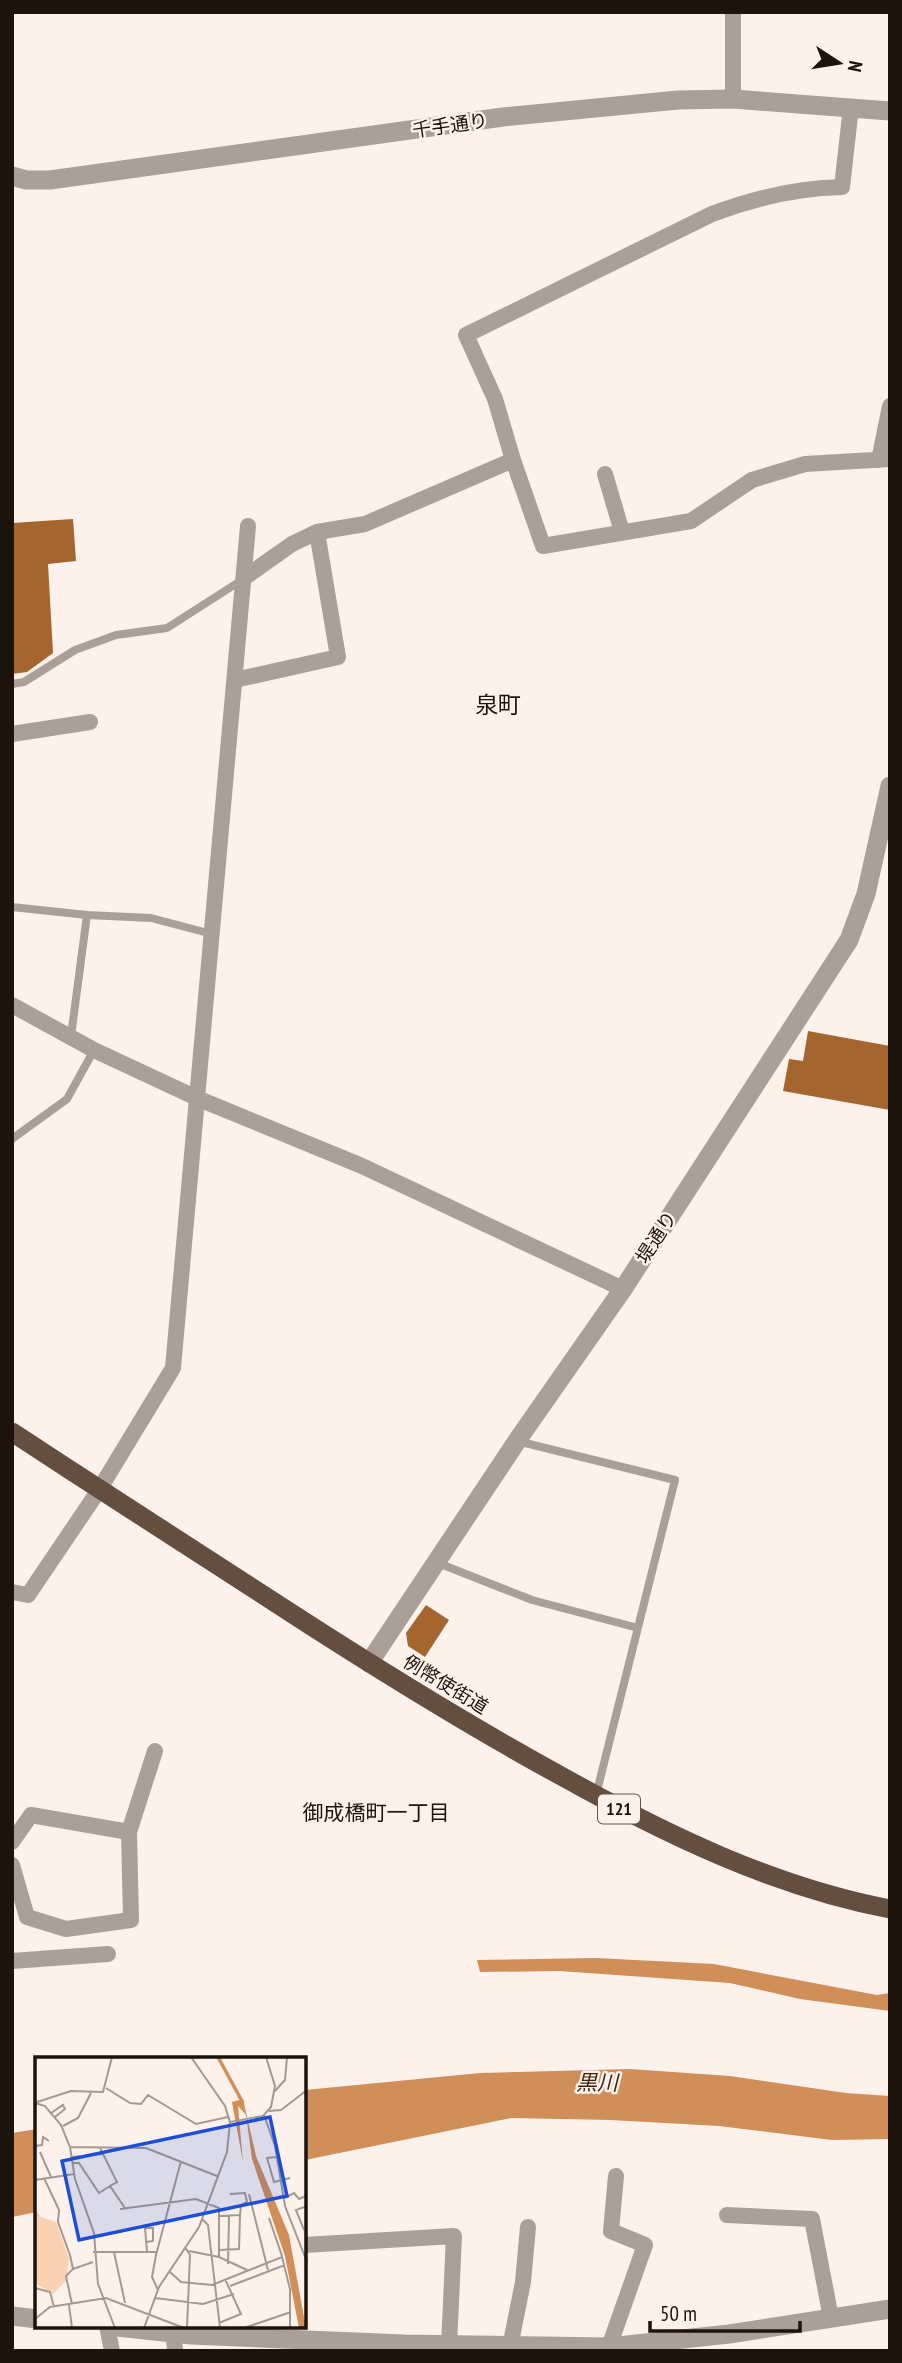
<svg xmlns="http://www.w3.org/2000/svg" width="902" height="2363" font-family="'PT Sans Narrow','Noto Sans JP',sans-serif">
  <style>
    .water { fill: #d08e59 }
    .building { fill: #a5652f }
    .lines { fill: none; stroke-linecap: round; stroke-linejoin: round }
    .service { stroke: #aba098; stroke-width: 8 }
    .minor { stroke: #aba098; stroke-width: 16 }
    .tertiary { stroke: #aba098; stroke-width: 19 }
    .trunk { stroke: #634e3f; stroke-width: 19 }
    .labels { text-anchor: middle; stroke-width: 5; stroke-linejoin: round; paint-order: stroke }
    .shield { fill: #fdf2eb; stroke: #60564f; stroke-width: 2 }
    .shield-label { font-size: 18px; font-weight: bold; fill: #1c130c }
    .street-label { font-size: 19px; fill: #1c130c; stroke: #fdf2eb }
    .neighbourhood-label { font-size: 21px; fill: #1c130c; stroke: #fdf2eb }
    .water-label { font-size: 21px; font-style: italic; fill: #3d210a; stroke: #fdf2eb }
    .quarter-label { font-size: 23px; fill: #1c130c; stroke: #fdf2eb }
    .inset-river { fill: none; stroke: #d08e59; stroke-width: 3.5 }
    .inset-road { fill: none; stroke: #a39992; stroke-width: 2 }
    .view { fill: #1d4ed8; fill-opacity: 0.15; stroke: #1d4ed8; stroke-width: 3.5 }
    .inset-edge { fill: none; stroke: #1c130c; stroke-width: 3.5 }
  </style>
  <rect width="100%" height="100%" fill="#fdf2eb"/>
  <path class="water" d="M596,1958L714,1964L877,1995L890,1993V2011L800,1999L730,1983L559,1971L480,1972L477,1960Z
    M630,2069L730,2076L846,2093L890,2096V2139L832,2140L719,2126L611,2120L511,2118L305,2160V2090L480,2073Z
    M37,2129V2212L12,2217V2133Z"/>
  <path class="building" d="M73,519L76,561L48,564L53,653L27,672L12,674V523Z
    M808,1031L890,1046V1110L783,1091L789,1059L803,1061Z
    M426,1605L449,1620L425,1657L408,1646L406,1633Z"/>
  <g class="lines">
    <path class="service" d="M12,684L24,682L75,650L116,635L167,628L242,580
      M12,907L87,915L71,1036
      M87,915L151,918L212,934
      M12,1139L67,1099L94,1050
      M517,1441L675,1480L596,1795
      M438,1563L532,1600L638,1628"/>
    <path class="minor" d="M733,99V12
      M513,460L543,546L691,521L752,480L805,464L890,459
      M879,460L890,406
      M605,474L622,532
      M244,578L292,544L317,532L365,524L513,460L495,399L466,335L712,214C754,198 797,188 842,187L851,107
      M235,680L338,657L317,532
      M12,734L90,722
      M12,1005L94,1050L199,1099L362,1166L623,1289
      M12,1592L28,1595L99,1490L173,1368L248,526
      M12,1842L31,1815L129,1832
      M12,1865L27,1917L66,1929L131,1920L129,1832L155,1751
      M12,1961L108,1954
      M727,2215L812,2219L831,2318
      M304,2245L454,2236L449,2346
      M107,2326L112,2351
      M173,2326L175,2351
      M510,2347L523,2282L528,2227
      M609,2347L645,2245L611,2231L616,2176"/>
    <path class="tertiary" d="M12,176L26,180H50L503,117L678,100L733,99L890,111
      M369,1663L521,1435L623,1289L849,940L866,894L890,786
      M12,2316L37,2319
      M108,2326L191,2335L404,2344L609,2347L729,2334L890,2309"/>
    <path class="trunk" d="M12,1432C109,1496 207,1558 305,1622C389,1676 475,1729 563,1777C665,1834 774,1887 890,1909"/>
  </g>
  <g class="labels">
    <rect class="shield" x="598" y="1794.5" width="42" height="29" rx="5"/>
    <g class="shield-label">
      <text x="619" y="1815">121</text>
    </g>
    <g class="street-label">
      <text transform="translate(450 125) rotate(-8)" y="7">千手通り</text>
      <text transform="translate(656 1237) rotate(-57)" y="7">堤通り</text>
      <text transform="translate(446 1684) rotate(31)" y="7">例幣使街道</text>
    </g>
    <g class="neighbourhood-label">
      <text x="376" y="1820">御成橋町一丁目</text>
    </g>
    <g class="water-label">
      <text x="597" y="2090">黒川</text>
    </g>
    <g class="quarter-label">
      <text x="498" y="713">泉町</text>
    </g>
  </g>
  <g transform="translate(35 2057)">
    <rect width="271" height="271" fill="#fdf2eb"/>
    <path d="M0,152L6,160L21,165L34,201L31,224L18,237L0,226Z" fill="#f9d1b3"/>
    <path d="M208,42L221,99L254,178L271,271H264L250,199L217,102L211,58L203,49L208,105L197,45Z" fill="#d08e59"/>
    <path class="inset-river" d="M183,0L208,46"/>
    <path class="inset-road" d="M156,0L190,49L195,65M71,31L95,46L106,47L113,38L161,67L193,60M240,34L250,23L252,0M2,45L36,34L68,35L77,0M0,46L10,49L26,68L35,90L40,122L59,176L63,227L80,271M234,54L246,53L272,33M16,56L28,48L30,52L20,60M229,58L240,89L250,149L272,205M28,69L43,61L56,36M0,89L7,88L8,80L14,84M35,90L111,91L182,119M65,91L82,125L75,129M5,95L16,120M37,100L68,97M242,100L232,101L239,125L255,121M38,106H44L64,136L75,129L90,151M9,121L24,153L23,165L35,198L38,212L31,219L37,247M0,123L39,117M195,137L210,136L212,145L206,148L205,158M214,137L233,213M248,142L259,136L264,142L271,139M85,152L161,142L184,151V200M184,159L205,158L204,192L185,193M234,161L247,199M167,162L173,168L185,271M269,173L261,153L272,149M111,185L118,184V171H110L112,195M150,190L155,198L152,271M154,194L184,200L212,213M58,195H122M79,195L90,246M193,207L194,159M38,212L58,205M135,215L146,225L177,228L247,200L255,232V271M195,229L250,208M0,231L15,235L19,250M123,233L117,220L121,198L146,104M120,241L168,247L199,237M34,248L37,271M0,262L15,250L71,241L149,271M184,266L206,257L190,222M109,271L124,230L164,170L192,95L195,65L228,59L236,50L240,29L231,0M209,271L256,255"/>
    <path class="view" d="M235,60L252,139L44,183L27,104Z"/>
    <rect width="271" height="271" class="inset-edge"/>
  </g>
  <rect width="902" height="2363" fill="none" stroke="#1c130c" stroke-width="28"/>
  <g transform="translate(839 63) rotate(102)" stroke="#fdf2eb" stroke-width="5" paint-order="stroke">
  <path d="M0-5L12 26L0 18L-12 26Z" fill="#1c130c"/>
  <text y="-10" font-size="19" font-weight="bold" text-anchor="middle" fill="#1c130c">N</text>
  </g>
  <path d="M650 2321v10h150v-10" fill="none" stroke="#1c130c" stroke-width="3.5"/>
  <text x="660" y="2321" font-size="21" fill="#1c130c" stroke="#fdf2eb" stroke-width="5" paint-order="stroke">50 m</text>
</svg>
